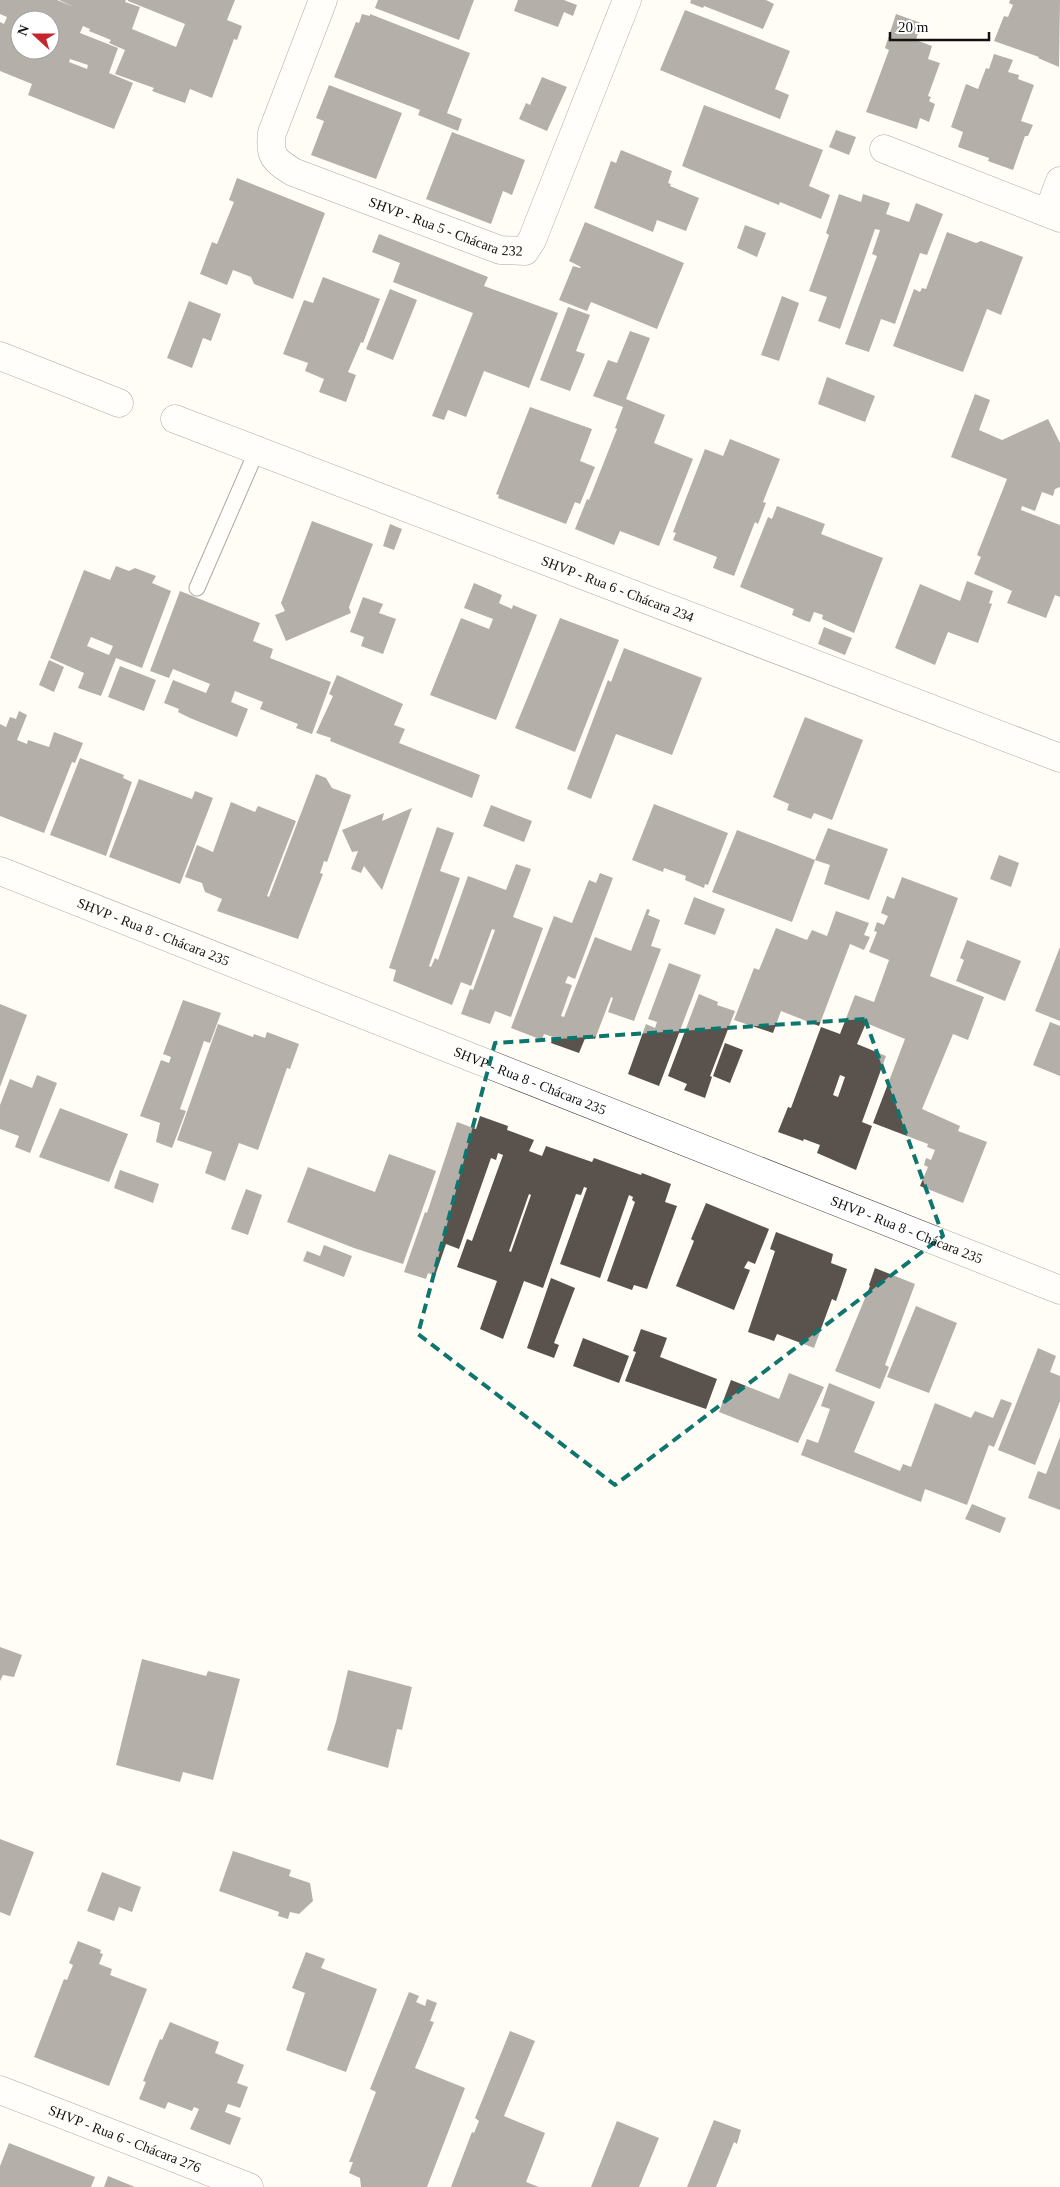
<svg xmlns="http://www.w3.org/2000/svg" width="1060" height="2187" font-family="'Times New Roman',serif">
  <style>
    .building { fill: #5a524d; fill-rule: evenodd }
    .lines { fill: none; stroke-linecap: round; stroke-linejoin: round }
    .service-casing { stroke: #444; stroke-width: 17 }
    .minor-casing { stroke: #444; stroke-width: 29 }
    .service { stroke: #fff; stroke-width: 15 }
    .minor { stroke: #fff; stroke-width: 28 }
    .marked { fill: none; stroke: #0f766e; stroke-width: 4; stroke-dasharray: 10 6; stroke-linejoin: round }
    .labels { text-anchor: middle; stroke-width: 5; stroke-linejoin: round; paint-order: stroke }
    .street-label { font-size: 14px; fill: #111; stroke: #fff }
  </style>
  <rect width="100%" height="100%" fill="#fffdf5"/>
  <path class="building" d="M0,0H57L74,7L59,0H126L125,2L140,7L132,29L176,47L185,24L128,1V0H235L227,20L242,26L237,40L234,39L212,98L190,89L185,103L152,91L154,88L115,74L125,50L109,43L111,40L89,31L90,29L83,26L80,33L118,48L109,73L133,83L114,129L28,95L32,84L0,71V22L4,24L7,17L0,14ZM20,20H50V50H20ZM70,59L88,65L87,69L69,62Z
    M378,0H474L459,40L375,8Z
    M518,0H564L577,5L573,16L564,12L558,27L514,11Z
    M691,0H766L774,4L763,29L704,6L703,8L690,3Z
    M1010,0H1060L1059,67L1038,58L1039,57L994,41L1004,16L1008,17L1013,5L1009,3Z
    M685,10L790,51L775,89L789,95L780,119L660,70Z
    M362,14L370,16V14L470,53L447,113L462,119L458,131L418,115L420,110L334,77L356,22L359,23Z
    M896,14L921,23L916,40L932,46L928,59L940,63L928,96L931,97L929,101L935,104L929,122L920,118L917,129L866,112L889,50L885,48Z
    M994,54L1013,60L1008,72L1019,75L1018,79L1034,85L1021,121L1033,125L1028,136H1025L1013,170L988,161L989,158L958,147L963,132L951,127L966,84L978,89L986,68L989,69Z
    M542,77L567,87L547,131L519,119L526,103L530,105Z
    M329,85L402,113L376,179L311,155L324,121L316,118Z
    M704,105L823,150L809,186L830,195L821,219L780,202L779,205L682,166Z
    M836,130L856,137L849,155L829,147Z
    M452,132L525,160L512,195L503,191L491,224L426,199Z
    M621,150L672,171L668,183L671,184L670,186L699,198L686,231L657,220L653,232L594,208L611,161L616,163Z
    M237,178L325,213L293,299L254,284L251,277L233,270L227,285L200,274L212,242L217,244L234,202L229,200Z
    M839,194L861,202L863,194L890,203L886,214L909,222L916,203L943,214L927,255L920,253L895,324L881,319L869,352L845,344L877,256L872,254L880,230L875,229L840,329L818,321L827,297L809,291L829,235L826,233Z
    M585,222L684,263L657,329L591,302L587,311L559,300L573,266L580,268L581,267L569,261Z
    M745,225L766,233L757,257L737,248Z
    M947,232L976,243L981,241L1023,257L1001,315L987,309L963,372L893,346L914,289L920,292L922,288L926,289Z
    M379,234L488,277L484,286L558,313L529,388L484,371L466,417L448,410L444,420L432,416L473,313L393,282L400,263L372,252Z
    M323,277L380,299L363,343L361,342L348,372L356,375L346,402L319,392L324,379L305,371L308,363L283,354L304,300L313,303Z
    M390,289L417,300L393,360L366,349Z
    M782,296L799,303L779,361L761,355Z
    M189,301L221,314L211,341L203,338L192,368L167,358Z
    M568,307L590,315L576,351L585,354L570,391L540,380Z
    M630,331L650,338L626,399L665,415L654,443L693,459L659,546L620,531L614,545L575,529L587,499L589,500L617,429L615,428L623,407L593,396L608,360L617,363Z
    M827,377L875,396L865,422L818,404Z
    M975,394L990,400L979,430L1002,440L1048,419L1060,443V487L1055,489L1053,496L1042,492L1035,511L1022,506L1021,510L1060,525V597L1055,595L1046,618L1007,603L1012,591L974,574L981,557L977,555L1007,479L951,457Z
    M530,407L592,429L580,461L595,467L580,504L575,502L566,524L498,498L499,495L496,494Z
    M730,439L780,459L763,502L766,503L758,524L755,522L734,576L713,568L717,557L673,540L676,533L673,532L705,449L723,456Z
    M777,506L825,524L821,534L883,558L854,633L822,619L823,615L814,612L810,622L806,621L792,615L794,609L740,587L768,517L772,519Z
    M312,521L373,544L349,607L351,613L286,641L275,615L285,611L281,603Z
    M390,524L402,529L394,550L383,546Z
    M116,566L129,571L135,568L156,576L152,583L171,591L142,668L116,658L101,696L78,688L84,673L50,658L84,570L110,580ZM91,637L113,646L109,655L87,646Z
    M967,581L993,591L989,603L992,604L978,643L948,632L935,665L895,648L920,584L960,601Z
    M474,583L502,595L499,603L503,605L512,609L513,605L537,615L496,720L430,695L461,618L489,629L493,619L464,608Z
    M180,591L260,623L253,641L273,649L270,658L331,682L312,734L296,728L298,724L260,709L263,702L235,691L231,702L248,709L237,737L190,718L178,712L179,709L164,703L173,680L206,693L210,684L173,669L169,678L150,671Z
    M363,597L383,604L379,613L396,619L383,654L361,646L364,637L350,632Z
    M560,618L619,640L575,752L515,728Z
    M824,627L852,638L845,655L818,644Z
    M624,648L702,678L672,755L616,734L591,799L567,789L608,680L611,682Z
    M49,660L64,667L54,692L39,685Z
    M120,666L156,680L144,711L108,697Z
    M337,675L403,704L394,725L405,729L399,743L480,775L472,798L330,741L331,738L316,733L333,696L329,694Z
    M19,711L27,715L17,740L27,744L28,740L49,747L54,732L83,743L75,763L72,762L44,833L0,816V724L6,727L10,717L16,719Z
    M805,717L863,740L832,820L814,813L811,819L787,810L789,804L773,797Z
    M80,758L124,775L123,778L132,782L106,856L50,835Z
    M316,774L326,778L332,788L351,795L327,862L324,861L320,873L323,874L298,939L217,911L222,899L205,892L202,883L185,877L197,845L213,852L231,802L255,812L258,806L296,821L275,875L267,896L269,897Z
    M139,779L192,799L195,791L213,798L180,884L109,857Z
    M654,804L728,833L708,885L705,884L704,888L685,880L686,876L664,868L663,872L632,860Z
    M491,805L532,821L524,842L483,826Z
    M412,808L382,890L364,866L361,873L351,869L358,851L352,852L342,830L384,813L382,821Z
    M437,827L454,833L440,871L460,878L429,966L431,967L435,958L438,960L468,876L506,890L516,864L531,869L513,917L543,928L511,1017L495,1011L490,1024L461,1014L470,989L473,990L495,930L492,929L471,986L461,982L452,1005L393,981L396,970L389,968Z
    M828,828L888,849L869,900L824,884L830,865L815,860Z
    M737,830L815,860L792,922L712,892Z
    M999,855L1019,863L1011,887L990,879Z
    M600,873L613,878L575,979L568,976L565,983L572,985L561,1016L564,1017L595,937L631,951L647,909L650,910L648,915L660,920L651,946L661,949L634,1021L608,1012L613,998L611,997L595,1039L586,1036L579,1053L551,1043L553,1037L544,1034L542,1040L511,1028L554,916L572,923L589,880L596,883Z
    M902,877L958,898L930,976L984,997L968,1040L953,1034L922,1109L960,1126L958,1131L987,1142L963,1203L920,1186L928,1167L924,1165L926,1158L931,1160L935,1150L927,1147L928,1144L873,1123L905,1039L866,1023L857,1044L886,1056L862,1122L872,1126L856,1170L817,1153L820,1145L804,1139L803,1141L778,1132L788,1107L791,1108L821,1027L840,1034L855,995L874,1002L889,960L869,952L877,932L874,931L877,922L884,925L888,916L881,913L887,896L894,899ZM840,1075L845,1077L838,1097L833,1095Z
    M694,897L725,909L715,935L684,924Z
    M836,911L869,923L864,935L870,937L864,950L850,944L819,1026L781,1011L773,1033L734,1020L754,968L759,970L776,928L807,940L812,930L827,936Z
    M967,940L1021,961L1005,1001L956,981L964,960L960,958Z
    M1060,947V1021L1035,1011Z
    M669,963L701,975L659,1086L628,1074L646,1024L655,1028L657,1022L648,1019Z
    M699,994L718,1002L717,1005L735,1011L710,1076L712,1077L705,1098L684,1090L687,1084L668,1076Z
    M183,1000L221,1013L210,1043L204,1041L180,1109L186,1111L172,1148L156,1142L160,1123L140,1116L161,1060L169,1063L171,1057L163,1054Z
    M0,1004L27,1015L0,1087Z
    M1050,1022L1060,1026V1076L1033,1065Z
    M218,1024L253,1037L254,1034L265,1038L267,1032L299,1044L290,1069L287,1068L258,1150L239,1143L225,1181L205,1173L212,1152L177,1140Z
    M725,1043L743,1050L730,1083L713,1076Z
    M37,1075L57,1083L30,1153L15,1147L19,1136L0,1129V1105L10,1079L32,1088Z
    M60,1108L128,1134L109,1182L39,1157Z
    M480,1116L508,1126L507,1130L534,1140L529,1151L542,1156L546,1146L592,1162L594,1158L641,1175L642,1173L671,1184L665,1202L677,1206L647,1289L634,1285L632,1290L607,1281L635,1202L632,1200L633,1197L629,1195L600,1278L560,1264L587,1188L584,1187L581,1195L576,1194L543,1288L524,1281L503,1339L480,1329L497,1281L457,1267L467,1239L472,1241L503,1155L498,1153L496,1160L491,1158L459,1249L446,1244L435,1276L428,1273L426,1279L404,1272L425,1212L427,1213L457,1122L476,1129ZM529,1194L531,1195L511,1252L509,1251Z
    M389,1154L436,1171L403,1264L354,1248L287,1222L308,1167L375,1192Z
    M120,1170L159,1184L153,1203L114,1188Z
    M246,1189L262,1195L248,1235L231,1229Z
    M706,1203L769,1229L755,1264L748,1261L744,1268L750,1270L734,1310L676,1286L694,1241L691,1239Z
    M776,1232L833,1254L831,1263L847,1269L836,1301L832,1299L814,1348L777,1334L774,1341L748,1332L775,1251L770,1249Z
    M324,1245L352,1256L344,1277L303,1261L307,1251L320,1256Z
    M875,1268L915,1284L885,1365L889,1367L880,1389L835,1371L870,1286L869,1285Z
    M551,1278L575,1288L554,1343L559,1345L554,1358L527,1348Z
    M916,1306L957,1323L929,1393L887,1377Z
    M641,1329L667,1338L660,1357L717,1379L706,1409L625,1381L636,1352L633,1351Z
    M583,1338L629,1356L619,1383L573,1366Z
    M1038,1348L1056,1356L1050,1372L1060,1376V1401L1035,1465L998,1450Z
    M789,1373L824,1387L798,1443L719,1412L731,1380L779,1399Z
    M829,1383L875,1402L854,1452L900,1471L903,1464L911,1467L935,1403L971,1418L975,1411L993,1418L1001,1399L1012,1403L994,1447L989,1445L967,1505L925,1489L921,1502L801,1455L807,1439L818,1443L830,1409L821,1406Z
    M1060,1437V1510L1028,1498L1038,1471L1046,1474Z
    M972,1504L1006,1518L1000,1533L965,1519Z
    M0,1647L22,1655L14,1677L3,1675L0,1681Z
    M142,1659L206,1676L208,1671L240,1679L213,1780L183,1772L180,1782L116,1765Z
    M348,1670L412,1687L402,1730L397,1729L388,1768L327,1750L336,1722Z
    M0,1839L34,1852L10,1916L0,1912Z
    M233,1851L291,1870L289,1876L310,1883L313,1901L299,1914L290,1912L288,1919L278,1916L279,1912L219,1891Z
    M102,1872L141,1887L132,1912L119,1907L114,1921L87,1911Z
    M78,1941L101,1950L100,1953L103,1954L99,1964L112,1969L110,1975L147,1989L109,2086L34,2057L64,1979L67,1980L73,1965L69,1963Z
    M306,1952L325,1959L321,1968L377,1989L346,2072L286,2050L305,1993L292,1988Z
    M409,1992L419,1996L416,2002L425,2006L427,1999L437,2003L430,2021L434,2022L415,2068L465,2088L427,2187H361L360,2178L349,2173L353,2162H349L376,2092L370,2089Z
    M170,2022L219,2042L215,2053L244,2065L237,2083L248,2087L240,2108L228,2104L225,2112L241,2118L230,2145L190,2129L199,2109L194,2107L192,2111L168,2102L165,2109L139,2099L146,2082L143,2081L160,2039L162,2040Z
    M510,2031L535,2041L504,2116L545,2133L526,2182L539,2187H451L472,2132L474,2133L479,2121L475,2118Z
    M714,2120L741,2130L737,2144L734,2142L716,2187H687Z
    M617,2121L659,2138L639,2187H591Z
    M9,2143L95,2177L91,2187H0V2166Z
    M108,2176L135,2187H104Z"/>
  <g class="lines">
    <defs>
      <path id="service" d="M197,588L257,450"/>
      <g id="minor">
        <path id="s1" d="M323,0L272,133C269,156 274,160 293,172L500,250L525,251L532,240L627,0"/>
        <path d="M884,149L1060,218"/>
        <path d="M1048,213L1060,181"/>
        <path d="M0,356L119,403"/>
        <path id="s2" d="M175,419L1060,758"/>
        <path id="s3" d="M0,871L1060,1290"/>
        <path id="s4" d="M0,2090L249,2187"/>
      </g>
    </defs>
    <use href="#service" class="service-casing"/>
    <use href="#minor" class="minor-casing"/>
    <use href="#service" class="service"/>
    <use href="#minor" class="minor"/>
  </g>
  <path d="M0 0H1060V2187H0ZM865,1019L943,1236L615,1485L418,1334L495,1043Z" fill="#fffdf5" fill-opacity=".55" fill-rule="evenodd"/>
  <path class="marked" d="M865,1019L943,1236L615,1485L418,1334L495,1043Z"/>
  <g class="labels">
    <g class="street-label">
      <text dy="5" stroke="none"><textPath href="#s1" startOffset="354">SHVP - Rua 5 - Chácara 232</textPath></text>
      <text dy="5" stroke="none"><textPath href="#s2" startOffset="474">SHVP - Rua 6 - Chácara 234</textPath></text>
      <text dy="5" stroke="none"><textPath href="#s3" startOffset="165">SHVP - Rua 8 - Chácara 235</textPath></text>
      <text dy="5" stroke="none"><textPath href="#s3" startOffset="570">SHVP - Rua 8 - Chácara 235</textPath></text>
      <text dy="5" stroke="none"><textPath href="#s3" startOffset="975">SHVP - Rua 8 - Chácara 235</textPath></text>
      <text dy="5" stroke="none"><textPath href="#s4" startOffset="134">SHVP - Rua 6 - Chácara 276</textPath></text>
    </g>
  </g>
  <g transform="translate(35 35) rotate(291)"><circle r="24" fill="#ffffff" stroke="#a0a0a0"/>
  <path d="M0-4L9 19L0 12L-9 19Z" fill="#c4262e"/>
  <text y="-8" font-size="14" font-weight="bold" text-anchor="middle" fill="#111111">N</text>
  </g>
  <path d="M890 32v8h99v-8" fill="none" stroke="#111111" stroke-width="2.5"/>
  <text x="898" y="32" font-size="15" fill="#111111" stroke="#ffffff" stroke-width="4" paint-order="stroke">20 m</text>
</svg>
